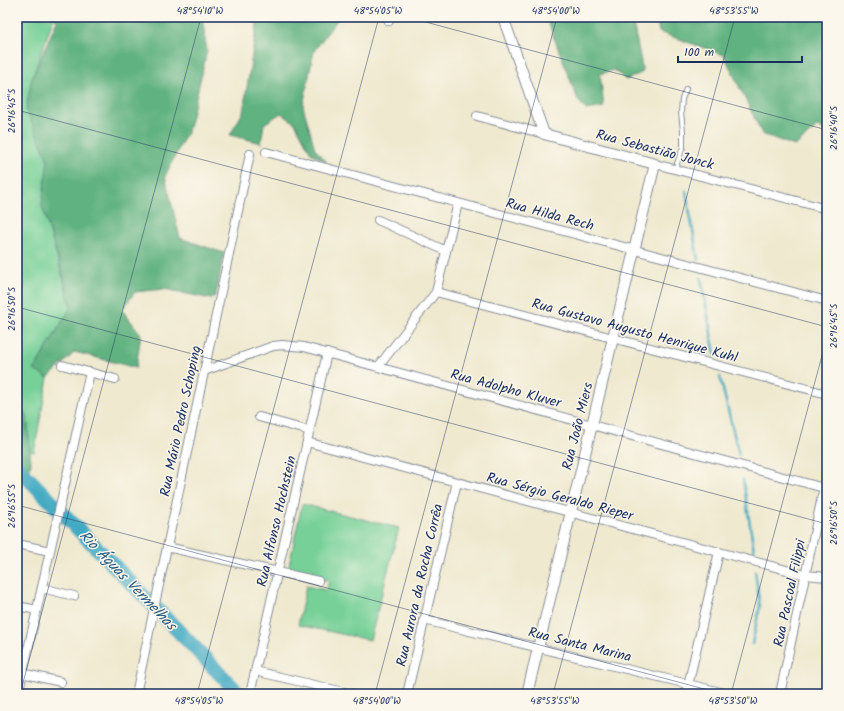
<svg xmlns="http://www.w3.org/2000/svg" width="844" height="711" font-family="Kalam,sans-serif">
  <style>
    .green { fill: #76d097; stroke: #48807a }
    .forest { fill: #60b280; stroke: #3e706f }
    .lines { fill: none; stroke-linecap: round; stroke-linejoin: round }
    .stream { stroke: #43aac3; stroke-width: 2.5 }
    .river { stroke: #43aac3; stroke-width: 15 }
    .service-casing { stroke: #858c96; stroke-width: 6 }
    .minor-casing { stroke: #858c96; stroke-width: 10 }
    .tertiary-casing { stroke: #858c96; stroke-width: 12 }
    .service { stroke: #fff; stroke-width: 4 }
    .minor { stroke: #fff; stroke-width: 8 }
    .tertiary { stroke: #fff; stroke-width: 10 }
    .ticks { fill: none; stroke: #1b2f5e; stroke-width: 1; stroke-opacity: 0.45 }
    .labels { text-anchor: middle; stroke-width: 3; stroke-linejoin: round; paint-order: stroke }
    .street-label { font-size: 14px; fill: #1b2f5e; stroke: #fbf7ec }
    .water-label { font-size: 15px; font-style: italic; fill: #295a81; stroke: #fbf7ec }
    .neatline { fill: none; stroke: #1b2f5e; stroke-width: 1.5 }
    .ticks-label { font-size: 10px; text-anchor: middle; fill: #1b2f5e }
  </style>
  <rect width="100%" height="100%" fill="#fbf7ec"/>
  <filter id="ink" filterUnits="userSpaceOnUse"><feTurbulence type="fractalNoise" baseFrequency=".025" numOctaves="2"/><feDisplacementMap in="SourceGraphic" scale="8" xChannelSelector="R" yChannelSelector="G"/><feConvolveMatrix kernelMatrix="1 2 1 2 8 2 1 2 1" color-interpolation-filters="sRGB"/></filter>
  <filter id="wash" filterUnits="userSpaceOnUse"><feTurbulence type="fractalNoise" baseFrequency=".012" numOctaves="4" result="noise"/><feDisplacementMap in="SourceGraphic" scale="16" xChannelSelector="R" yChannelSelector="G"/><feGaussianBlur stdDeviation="0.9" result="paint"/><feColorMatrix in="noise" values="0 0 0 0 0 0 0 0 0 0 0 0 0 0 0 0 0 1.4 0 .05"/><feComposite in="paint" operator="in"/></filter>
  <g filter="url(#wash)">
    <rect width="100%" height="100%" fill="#efe9cf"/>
    <path class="green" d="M17,17H54L32,78L26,109L48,160L42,205L71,307L34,369L48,378L34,452L30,451L27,416L17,403Z
      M302,504L399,528L370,640L298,625L306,586L326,590L329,581L288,570Z"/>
    <path class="forest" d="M53,17H202L207,51L189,128L165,176L180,238L224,253L216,295L211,299L164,289L135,292L122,310L141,334L136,368L75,352L48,378L34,370L71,307L64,278L42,205L48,160L26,110L32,78L57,21Z
      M258,17H340L337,20L314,51L303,106L315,149L327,162L311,153L295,123L281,113L264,124L261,143L230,135L243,112Z
      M546,17H632L643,72L626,80L614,70L600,74L604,107L586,110L578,100Z
      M656,17H827V131L817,127L795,146L762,134L724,55L659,32Z
      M17,403L27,416L31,463L27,483L17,473Z"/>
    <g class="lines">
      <path class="stream" d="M686,191L698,260
        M701,278L715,355
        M720,377L739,455
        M743,480L754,551
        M752,644L760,606L755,571"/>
      <path class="river" d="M17,467L193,646L239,694"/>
    </g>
  </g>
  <g filter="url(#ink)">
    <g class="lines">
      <defs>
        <path id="service" d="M675,169L683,147V131L681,112L682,99L686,89"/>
        <path id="minor" d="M389,21L390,17
          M477,116L544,134
          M266,152L827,301
          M655,164L827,209
          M378,220L446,251
          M436,292L827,394
          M62,365L115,379
          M378,367L436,292L458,203
          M204,371L273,346L282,345L304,347L824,488
          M259,417L310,431
          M307,442L805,575L827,577
          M17,544L50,551
          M167,547L318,581
          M42,588L74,596
          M17,606L37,610
          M424,620L729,694
          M255,671L352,694
          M17,672L61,682
          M18,694L90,372
          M136,694L250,154
          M250,694L327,353
          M407,694L457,482
          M686,694L719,552
          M780,694L827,473"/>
        <path id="tertiary" d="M503,17L544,134L655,164L527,694"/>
      </defs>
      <use href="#service" class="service-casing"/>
      <use href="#minor" class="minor-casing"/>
      <use href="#tertiary" class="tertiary-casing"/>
      <use href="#service" class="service"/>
      <use href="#minor" class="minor"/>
      <use href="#tertiary" class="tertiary"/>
    </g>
  </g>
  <path class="ticks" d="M407,17L827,130M17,39L23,17M17,110L827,327M17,307L827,524M17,505L723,694M20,694L201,17M197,694L379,17M375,694L557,17M553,694L735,17M731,694L827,337"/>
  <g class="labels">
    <g class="street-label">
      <text transform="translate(655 149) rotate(15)" y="5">Rua Sebastião Jonck</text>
      <text transform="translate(550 214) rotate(15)" y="5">Rua Hilda Rech</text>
      <text transform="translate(635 330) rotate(15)" y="5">Rua Gustavo Augusto Henrique Kuhl</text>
      <text transform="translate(506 388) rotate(15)" y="5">Rua Adolpho Kluver</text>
      <text transform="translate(180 421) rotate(-78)" y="5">Rua Mário Pedro Schoping</text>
      <text transform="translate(577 426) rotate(-76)" y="5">Rua João Miers</text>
      <text transform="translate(560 496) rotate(15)" y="5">Rua Sérgio Geraldo Rieper</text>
      <text transform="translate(276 521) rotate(-77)" y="5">Rua Alfonso Hochstein</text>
      <text transform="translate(419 585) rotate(-77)" y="5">Rua Aurora da Rocha Corrêa</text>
      <text transform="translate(789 593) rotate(-78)" y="5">Rua Pascoal Filippi</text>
      <text transform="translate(580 644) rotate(14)" y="5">Rua Santa Marina</text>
    </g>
    <g class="water-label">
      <text transform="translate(128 580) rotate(46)" y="5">Rio Águas Vermelhas</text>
    </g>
  </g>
  <rect width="844" height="711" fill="none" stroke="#fbf7ec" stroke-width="44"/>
  <path d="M678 56v6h124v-6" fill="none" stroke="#1b2f5e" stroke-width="2"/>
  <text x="684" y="56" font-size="12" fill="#1b2f5e" stroke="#fbf7ec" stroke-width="3" paint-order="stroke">100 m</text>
  <rect x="22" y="22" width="800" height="667" class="neatline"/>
  <g class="ticks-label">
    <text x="200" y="14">48°54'10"W</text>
    <text x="378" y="14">48°54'05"W</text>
    <text x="556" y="14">48°54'00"W</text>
    <text x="734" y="14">48°53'55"W</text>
    <text transform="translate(11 111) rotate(-90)" y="4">26°16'45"S</text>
    <text transform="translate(833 128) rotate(-90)" y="4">26°16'40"S</text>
    <text transform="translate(11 309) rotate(-90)" y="4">26°16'50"S</text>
    <text transform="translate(833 326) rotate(-90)" y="4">26°16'45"S</text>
    <text transform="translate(11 506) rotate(-90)" y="4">26°16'55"S</text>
    <text transform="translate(833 523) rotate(-90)" y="4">26°16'50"S</text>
    <text x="199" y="704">48°54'05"W</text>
    <text x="377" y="704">48°54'00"W</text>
    <text x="555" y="704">48°53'55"W</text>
    <text x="733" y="704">48°53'50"W</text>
  </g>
</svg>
